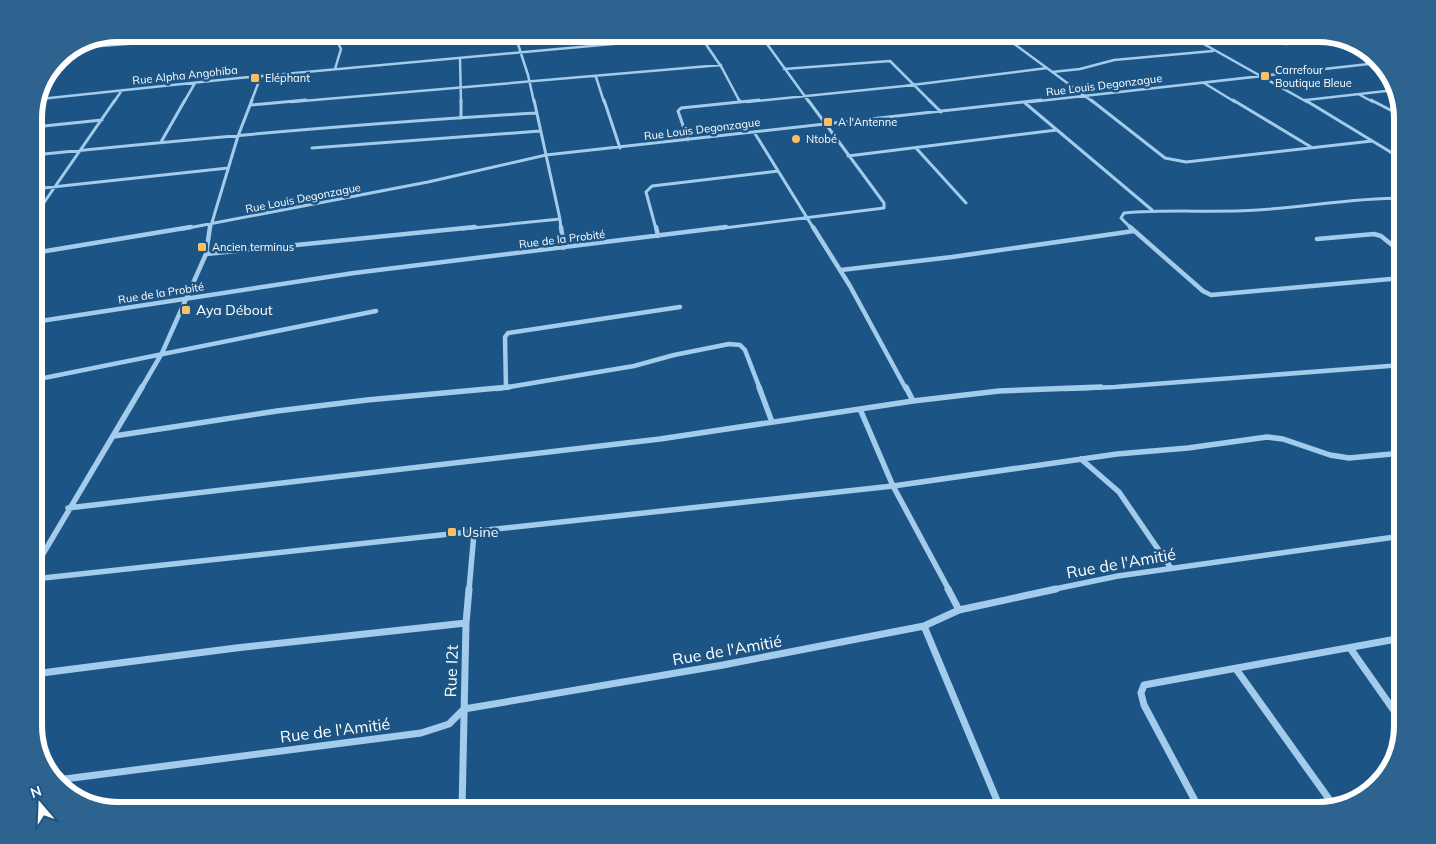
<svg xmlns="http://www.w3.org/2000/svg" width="1436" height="844" font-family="Mulish,sans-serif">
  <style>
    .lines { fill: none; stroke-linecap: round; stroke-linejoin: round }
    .street-far4 { stroke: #a3cbeb; stroke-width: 2.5 }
    .street-far3 { stroke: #a3cbeb; stroke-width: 3 }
    .street-far2 { stroke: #a3cbeb; stroke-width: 4.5 }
    .street-far1 { stroke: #a3cbeb; stroke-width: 5.5 }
    .street { stroke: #a3cbeb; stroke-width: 7 }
    .poi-dot { fill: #fcbe60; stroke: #1c5585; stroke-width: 2 }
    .labels { text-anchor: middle; stroke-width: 5; stroke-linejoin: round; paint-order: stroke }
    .far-poi-label { font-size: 11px; fill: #fff; stroke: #1c5585; text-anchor: start }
    .far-street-label { font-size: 11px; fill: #fff; stroke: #1c5585 }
    .poi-label { font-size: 14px; fill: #fff; stroke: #1c5585; text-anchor: start }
    .near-street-label { font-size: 16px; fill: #fff; stroke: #1c5585 }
    .rim { fill: none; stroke: #fff; stroke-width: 6 }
  </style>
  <rect width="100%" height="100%" fill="#1c5585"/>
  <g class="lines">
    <path class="street-far4" d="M1186,34L1307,102
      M1002,35L1093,102
      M820,36L829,39L867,36
      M701,37L722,68L740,102
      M762,37L809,102
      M516,38L528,75L534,102
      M1198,42L1242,37L1262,42L1286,44L1331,37
      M74,48L181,40
      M460,59L461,102
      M335,69L341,49L336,39
      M784,69L890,61L931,102
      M1052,72L1080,69L1114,60L1213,51
      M596,77L604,102
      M1204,83L1235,102
      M1360,95L1373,102
      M40,99L239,78L690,37
      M1306,100L1395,90
      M114,102L122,90
      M184,102L195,83
      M251,102L261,76
      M291,102L721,65
      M747,102L904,86L1047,68
      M1030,102L1378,63"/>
    <path class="street-far3" d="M461,100V118
      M534,100L560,219
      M604,100L620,148
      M739,100L740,102
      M929,100L941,112
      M1091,100L1165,158L1186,162L1372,141
      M1233,100L1311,147
      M1305,100L1402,159
      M1371,100L1402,116
      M1025,103L1152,210
      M250,105L306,100
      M34,127L102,120
      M754,132L814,229
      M688,140L678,111L681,108L759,100
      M161,142L185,100
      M312,148L540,131
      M916,148L966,203
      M34,155C201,138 368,123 536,113
      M848,156L1057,130
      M34,189L228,168
      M34,217L115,100
      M183,229L428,182L546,155L1041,100
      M210,229L238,136L252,100
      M463,229L560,219L561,229
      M656,229L646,192L652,186L778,171
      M716,229L884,208V203L808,100
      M1132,229L1121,218L1124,213C1169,209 1213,213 1258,210C1306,207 1353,198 1402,198"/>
    <path class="street-far2" d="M561,227L564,248
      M656,227L658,236
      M813,227L850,286L906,389
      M1130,227L1203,291L1211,295L1402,278
      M1317,239L1374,234L1381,236L1402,253
      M34,253L191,227
      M206,254L475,227
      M841,270L952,257L1134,231
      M34,322L354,273L726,227
      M34,380L376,311
      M506,388L505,337L508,333L680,307
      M141,389L162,353L206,254L210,227
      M497,389L634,366L674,355L729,344L740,345L745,350L760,389
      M1065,389L1115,387L1402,365"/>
    <path class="street-far1" d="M759,387L772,422
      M906,387L913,401
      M860,409L893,486L949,590
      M114,436L277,411L367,400L509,387
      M1081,459L1119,492L1171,568
      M68,508L660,439L913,401L999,391L1101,387
      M34,569L142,387
      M34,579L893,486L1117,454L1188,448L1267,437L1283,439L1330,455L1349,458L1402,453
      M469,590L474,533
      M1050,590L1118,576L1402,536"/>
    <path class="street" d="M948,589L959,610
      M924,626L1001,810
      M1350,648L1402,722
      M1236,669L1334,806
      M34,674L236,648L466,623
      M57,780L421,733L449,724L464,709L723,665L924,626L959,610L1056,589
      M462,810L466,623L469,589
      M1200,810L1144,705L1141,693L1144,685L1402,638"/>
  </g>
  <g class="poi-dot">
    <rect x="1260" y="71" width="10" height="10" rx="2.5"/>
    <rect x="250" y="73" width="10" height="10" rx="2.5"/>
    <rect x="823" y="117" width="10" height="10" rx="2.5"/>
    <circle cx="796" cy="139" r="5"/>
    <rect x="197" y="242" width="10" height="10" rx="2.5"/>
    <rect x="181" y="305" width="10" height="10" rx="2.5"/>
    <rect x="447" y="527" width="10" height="10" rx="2.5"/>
  </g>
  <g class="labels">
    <g class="far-poi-label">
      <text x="1275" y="74">Carrefour<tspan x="1275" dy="13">Boutique Bleue</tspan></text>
      <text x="265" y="82">Eléphant</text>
      <text x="838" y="126">A l'Antenne</text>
      <text x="806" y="143">Ntobé</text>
      <text x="212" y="251">Ancien terminus</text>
    </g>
    <g class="far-street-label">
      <text transform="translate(185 75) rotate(-6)" y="4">Rue Alpha Angohiba</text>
      <text transform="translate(1104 85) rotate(-7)" y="4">Rue Louis Degonzague</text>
      <text transform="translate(702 129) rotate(-7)" y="4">Rue Louis Degonzague</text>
      <text transform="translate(303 198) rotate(-11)" y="4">Rue Louis Degonzague</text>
      <text transform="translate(562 239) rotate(-7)" y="4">Rue de la Probité</text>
      <text transform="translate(161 293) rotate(-9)" y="4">Rue de la Probité</text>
    </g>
    <g class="poi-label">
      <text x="196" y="315">Aya Débout</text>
      <text x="462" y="537">Usine</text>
    </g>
    <g class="near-street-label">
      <text transform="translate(1121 563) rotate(-10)" y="6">Rue de l'Amitié</text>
      <text transform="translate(727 650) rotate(-10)" y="6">Rue de l'Amitié</text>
      <text transform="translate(451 671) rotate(-88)" y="6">Rue I2t</text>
      <text transform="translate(335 730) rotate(-7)" y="6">Rue de l'Amitié</text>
    </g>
  </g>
  <path d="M0 0H1436V844H0ZM118 42H1318A76 76 0 0 1 1394 118V726A76 76 0 0 1 1318 802H118A76 76 0 0 1 42 726V118A76 76 0 0 1 118 42Z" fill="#2e638f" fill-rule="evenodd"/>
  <path class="rim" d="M118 42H1318A76 76 0 0 1 1394 118V726A76 76 0 0 1 1318 802H118A76 76 0 0 1 42 726V118A76 76 0 0 1 118 42Z"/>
  <g transform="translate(40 804) rotate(341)" stroke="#1c5585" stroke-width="4" paint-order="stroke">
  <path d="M0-4L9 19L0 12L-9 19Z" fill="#ffffff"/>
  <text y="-8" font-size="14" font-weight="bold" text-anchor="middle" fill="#ffffff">N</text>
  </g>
</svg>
